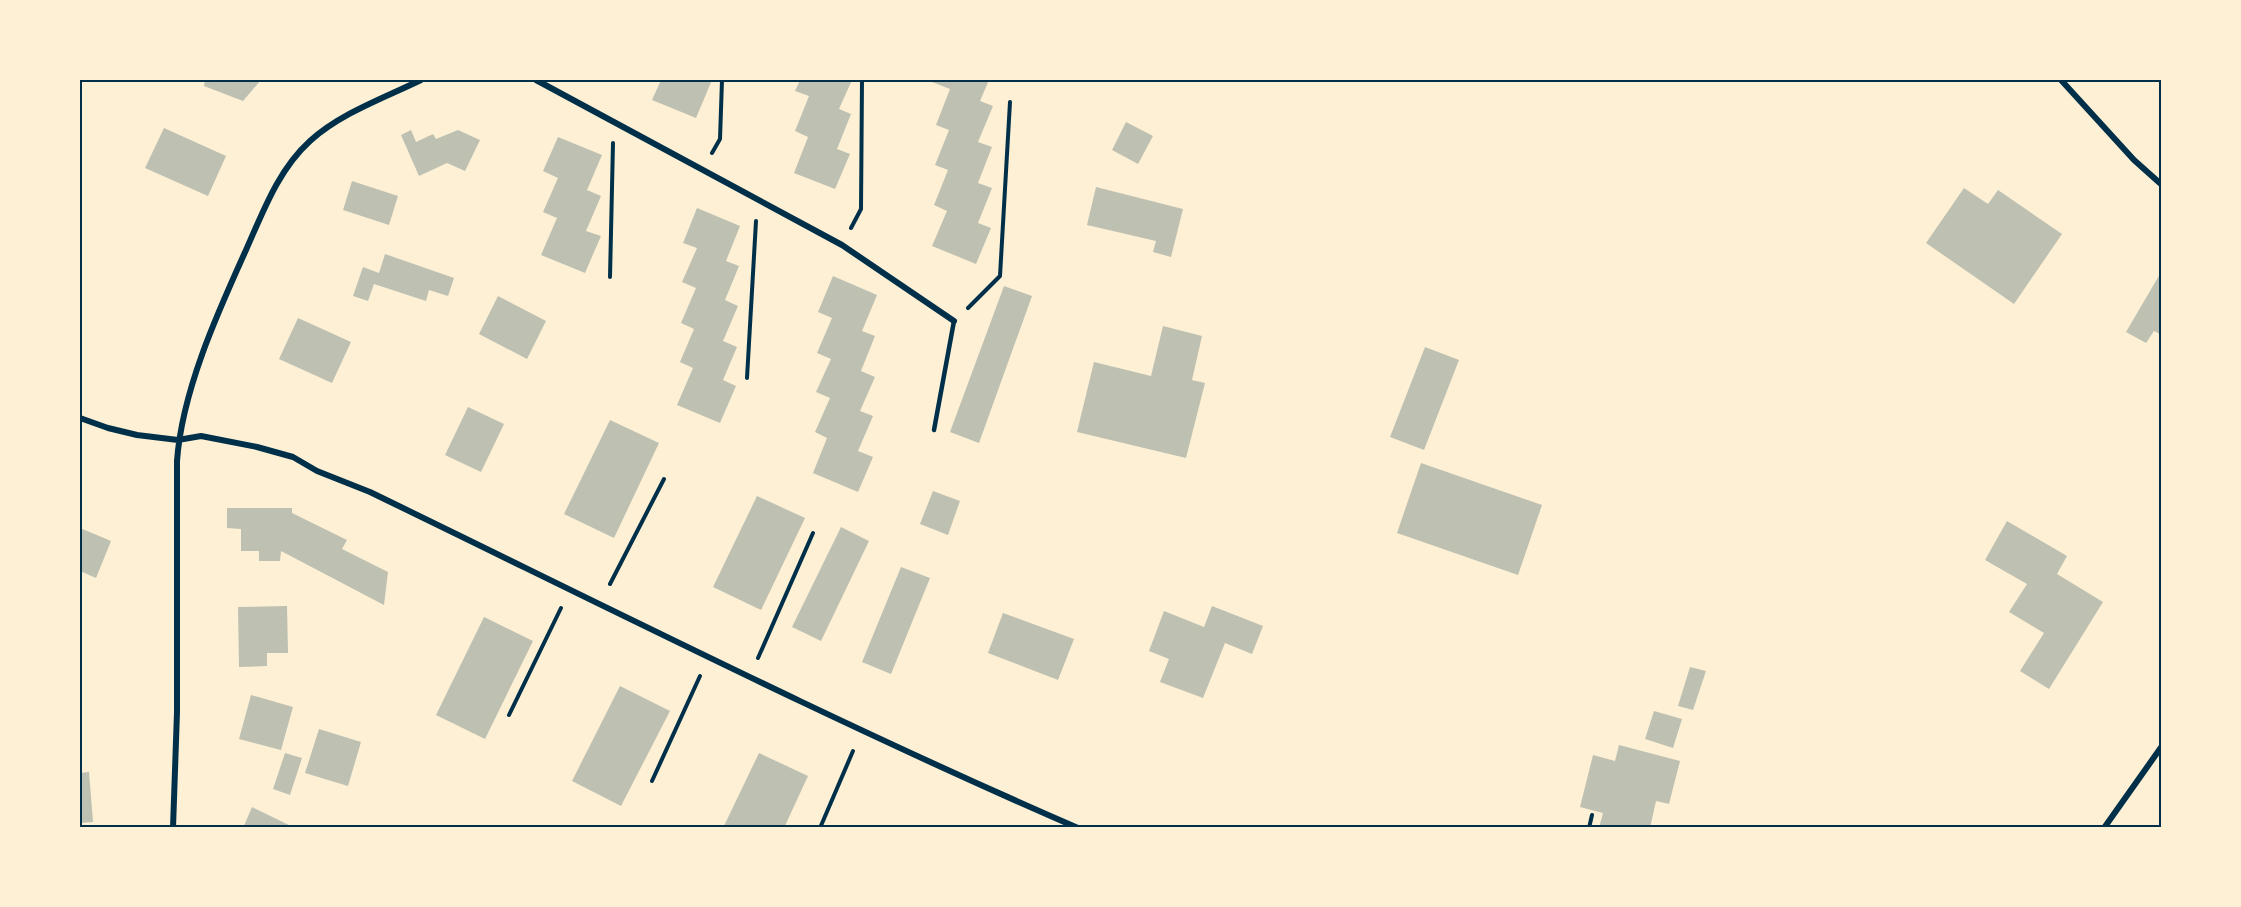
<svg xmlns="http://www.w3.org/2000/svg" width="2241" height="907" font-family="'Varela Round',sans-serif">
  <style>
    .building { fill: #bec0b2 }
    .lines { fill: none; stroke-linecap: round; stroke-linejoin: round }
    .path { stroke: #003049; stroke-width: 4 }
    .service { stroke: #003049; stroke-width: 4.5 }
    .minor { stroke: #003049; stroke-width: 6 }
    .neatline { fill: none; stroke: #003049; stroke-width: 2 }
  </style>
  <rect width="100%" height="100%" fill="#fdf0d5"/>
  <path class="building" d="M205,80H261L243,101L204,86Z
    M661,80H712L696,118L652,100Z
    M800,80H852L839,109L851,114L837,149L850,154L835,189L794,173L808,137L795,131L809,96L795,91Z
    M927,80H989L980,101L993,106L978,142L992,147L978,183L992,188L978,223L991,228L976,264L932,246L947,211L934,205L948,170L935,165L949,130L936,125L950,89Z
    M1126,122L1153,136L1138,164L1112,150Z
    M164,128L226,156L208,196L145,168Z
    M411,130L416,142L433,134L436,139L458,130L480,140L465,171L447,163L419,176L401,135Z
    M558,137L602,155L587,190L601,196L586,231L601,236L585,273L541,255L557,218L543,212L558,178L543,171Z
    M352,181L398,196L389,225L343,210Z
    M1096,187L1183,209L1171,257L1153,252L1156,241L1087,225Z
    M1964,188L1988,204L1998,190L2062,234L2014,304L1926,243Z
    M697,208L740,226L726,261L739,266L725,300L738,306L723,341L737,347L723,380L736,386L720,423L677,405L693,368L680,362L694,329L681,323L696,288L682,282L697,248L683,243Z
    M385,254L454,278L448,296L429,290L426,301L374,284L368,301L353,296L363,267L379,273Z
    M2160,274L2162,335L2154,331L2146,343L2126,332Z
    M833,276L877,295L862,331L875,336L861,371L875,377L860,411L873,416L858,451L873,457L858,492L813,473L827,438L815,432L830,398L816,392L831,359L817,353L832,318L818,312Z
    M1004,286L1032,296L979,443L950,432Z
    M498,296L546,321L527,359L479,334Z
    M298,318L351,342L332,383L279,359Z
    M1163,326L1202,336L1192,380L1205,383L1186,458L1077,432L1094,362L1151,376Z
    M1425,347L1459,360L1424,450L1390,437Z
    M468,407L504,424L481,472L445,455Z
    M610,420L659,443L614,538L564,514Z
    M1421,463L1542,505L1518,575L1397,533Z
    M933,491L960,501L948,535L920,524Z
    M757,496L805,518L761,610L713,587Z
    M227,508H292V513L347,540L342,549L388,572L384,605L281,551L280,561H259V551H241V529L227,528Z
    M2007,521L2067,556L2057,574L2103,602L2049,689L2020,671L2044,633L2009,612L2027,584L1985,560Z
    M841,527L869,541L821,641L792,627Z
    M80,528L111,541L96,578L80,571Z
    M901,567L930,578L891,674L862,662Z
    M287,606L288,653H267V666L239,667L238,607Z
    M1212,606L1263,626L1252,654L1225,643L1203,698L1160,682L1169,659L1149,651L1164,611L1204,627Z
    M1003,613L1074,639L1058,680L988,653Z
    M484,617L533,641L485,739L436,715Z
    M1690,667L1706,671L1693,710L1678,706Z
    M620,686L670,711L621,806L572,781Z
    M251,695L293,707L281,750L239,739Z
    M1654,711L1682,719L1673,748L1645,739Z
    M319,729L361,742L348,786L305,773Z
    M1619,745L1680,761L1669,804L1656,801L1650,828H1599L1603,813L1580,807L1593,755L1615,761Z
    M285,753L302,758L290,795L273,789Z
    M759,753L808,776L784,828H723Z
    M89,772L93,822L80,823V773Z
    M252,807L295,828H243Z"/>
  <g class="lines">
    <path class="path" d="M712,153L720,139L722,80
      M851,228L861,209L862,80
      M610,277L613,143
      M968,308L1000,276L1010,102
      M747,378L756,221
      M610,584L664,479
      M758,658L813,533
      M509,715L561,608
      M652,781L700,676
      M820,828L853,751
      M1589,828L1592,815"/>
    <path class="service" d="M934,430L954,321"/>
    <path class="minor" d="M536,80L842,245L954,321
      M2061,80L2134,160L2162,185
      M80,418L108,428L137,435L178,440L201,436L257,447L293,457L317,471L370,492C605,606 838,724 1078,828
      M173,828L177,712V461C182,391 217,314 246,250C263,212 278,170 310,141C341,113 384,98 421,80
      M2104,828L2162,746"/>
  </g>
  <rect width="2241" height="907" fill="none" stroke="#fdf0d5" stroke-width="162"/>
  <rect x="81" y="81" width="2079" height="745" class="neatline"/>
</svg>
